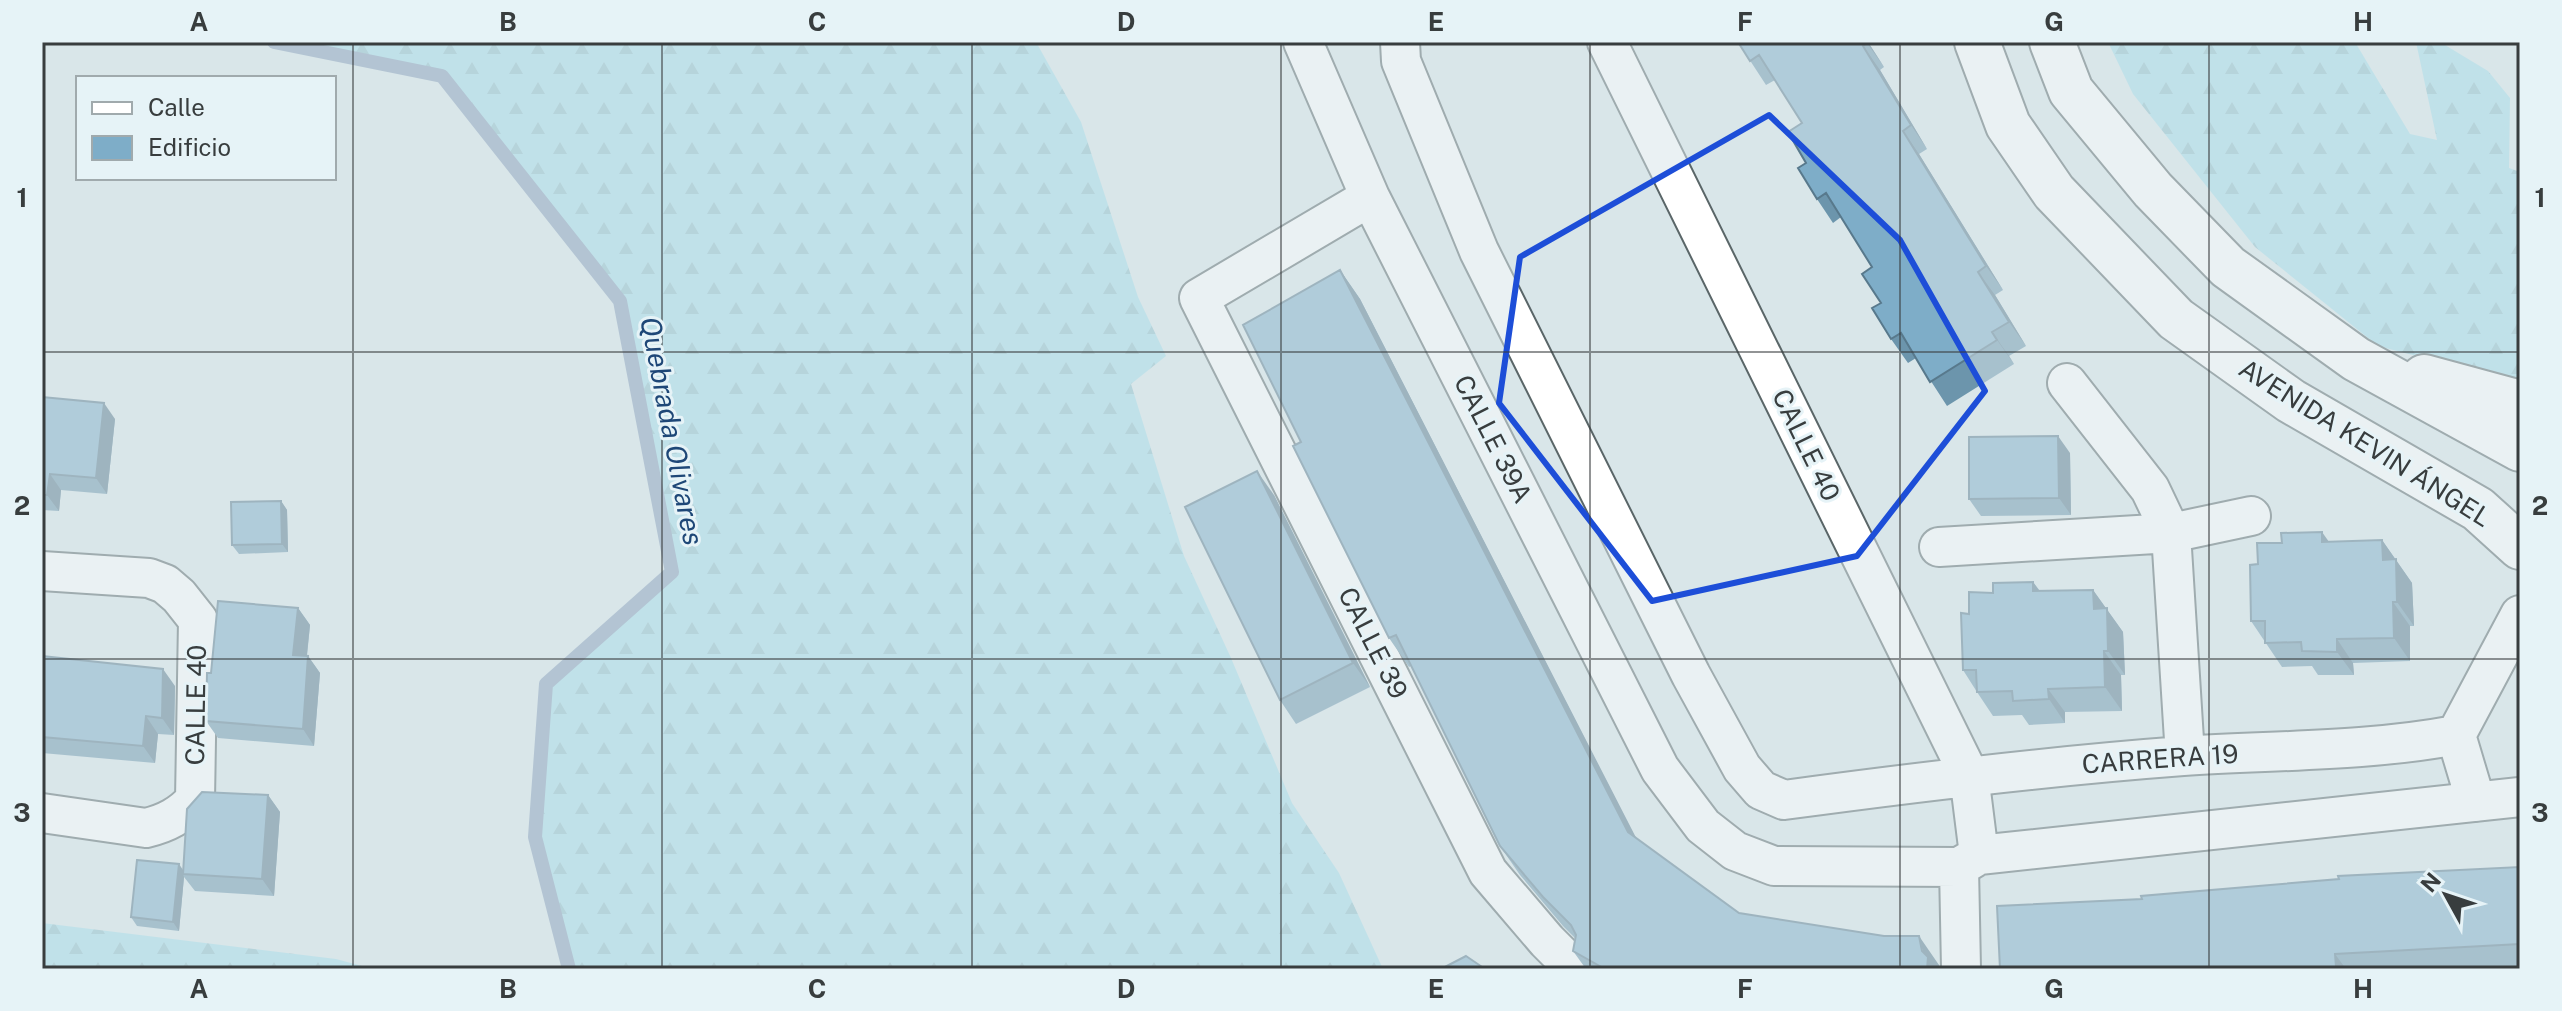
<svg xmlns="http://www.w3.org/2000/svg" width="2562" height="1011" font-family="'Public Sans',sans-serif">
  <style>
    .forest { fill: url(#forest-firs) }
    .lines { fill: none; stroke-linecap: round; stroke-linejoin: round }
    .stream { stroke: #859cb8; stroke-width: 14 }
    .minor-casing { stroke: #5a6668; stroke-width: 42 }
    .primary-casing { stroke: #5a6668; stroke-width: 48 }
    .minor { stroke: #fff; stroke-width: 38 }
    .primary { stroke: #fff; stroke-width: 44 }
    .wall { fill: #6c95ac }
    .shaded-wall { fill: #58798c }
    .building { fill: #7eadc8; stroke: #58798c; stroke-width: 2 }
    .marked { fill: none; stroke: #1d4ed8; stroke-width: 6; stroke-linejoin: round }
    .grid { fill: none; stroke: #383d3e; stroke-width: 2; stroke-opacity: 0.55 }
    .labels { text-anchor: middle; stroke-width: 6; stroke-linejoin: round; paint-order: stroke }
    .street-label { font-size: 26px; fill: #383d3e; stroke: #e6f3f7 }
    .water-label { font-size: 28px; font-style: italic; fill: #1e4777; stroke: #e6f3f7 }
    .neatline { fill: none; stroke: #383d3e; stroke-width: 3 }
    .grid-label { font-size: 26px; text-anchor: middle; font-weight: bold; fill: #383d3e }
  </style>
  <defs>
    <pattern id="forest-firs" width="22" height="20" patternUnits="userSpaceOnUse" patternTransform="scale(2)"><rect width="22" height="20" fill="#a3dce9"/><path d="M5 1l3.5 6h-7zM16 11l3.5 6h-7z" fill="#8dbec9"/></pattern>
  </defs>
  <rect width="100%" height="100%" fill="#d9e6e9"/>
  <path class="forest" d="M274,42H1036L1081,122L1138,297L1166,356L1131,384L1184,556L1231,658L1292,803L1339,873L1383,969H569L535,837L546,684L672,572L620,301L442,76Z
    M2108,42H2355L2410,134L2437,140L2416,42H2440L2488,71L2510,98L2509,168L2520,172V383L2378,346L2255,247L2133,94Z
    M42,923L336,959L373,969H42Z"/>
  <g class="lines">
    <path class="stream" d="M274,42L442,76L620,301L672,572L546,684L535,837L569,969"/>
    <defs>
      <path id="minor" d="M1303,42L1370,197L1660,769L1703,826L1735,851L1774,866L1959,867L1979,855L2520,797
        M1400,42L1401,61L1479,251L1691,675L1742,768L1761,790L1784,800C1917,782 2049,766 2183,756C2274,750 2366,752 2456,735
        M1607,42L1969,775L1979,855
        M1370,197L1199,298L1488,872L1547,941L1575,969
        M2067,383L2150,489L2171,533L2185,756
        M1939,547L2171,533L2251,516
        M42,571L149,578L165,584L179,596L198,620L195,800C181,815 167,823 146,828L42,813
        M2456,735L2520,615
        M2456,735L2476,802
        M1959,867L1961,969"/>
      <path id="primary" d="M1977,42L2008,125L2054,192L2176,319L2291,401L2478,509L2520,547
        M2052,42L2071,91L2153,190L2228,267L2356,359L2520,449
        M2424,377L2520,403"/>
    </defs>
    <use href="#minor" class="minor-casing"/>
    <use href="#primary" class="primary-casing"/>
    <use href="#minor" class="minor"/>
    <use href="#primary" class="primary"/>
  </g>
  <path class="wall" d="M1738,42H1868L1884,67L1880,70L1927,149L1919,154L2003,290L1995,295L2026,346L2009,356L2014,364L1947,406L1916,358L1908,363L1891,339L1881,303L1872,267L1841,217L1833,223L1817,199L1806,163L1802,123L1775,80L1766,85Z
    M1340,270L1360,299L1636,839L1739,913L1939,965L1940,969H1586L1573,951L1576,939L1563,926L1520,875L1500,846L1411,666L1409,667L1389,638Z
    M42,397L115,419L107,494L61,490L59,511L42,510Z
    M2070,453L2071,515L1981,516L1969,499Z
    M1274,495L1370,687L1296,724L1280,700Z
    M281,501L287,510L288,552L239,554L232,545Z
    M2382,540L2412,583L2414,626H2410V661L2353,663L2354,675H2318L2312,666L2282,667L2251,621L2329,542Z
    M2033,582L2040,591L2093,590L2123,632L2125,675H2121L2122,711L2065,712V723L2029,725L2022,715L1993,716L1977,692L1963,670L1969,614L1993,593Z
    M298,608L310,625L307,656H308L320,673L314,746L218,738L206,721L211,673Z
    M42,656L175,686L174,735L158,734L155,763L42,753Z
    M268,795L280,812L274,896L195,891L184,877L179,931L137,926L131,917Z
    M2520,867V969H2000L2142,899Z"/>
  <path class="shaded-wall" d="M1866,42H1868L1884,67L1867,43Z
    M1863,46L1880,70L1927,149L1911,125Z
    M1903,131L1919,154L2003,290L1986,266Z
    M1340,270L1360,299L1648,861L1628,832Z
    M1978,272L1995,295L2026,346L2009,322Z
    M1992,332L2009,356L2014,364L1997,340Z
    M104,403L115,419L107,494L96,478Z
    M2058,436L2070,453L2071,515L2059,498Z
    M1257,471L1274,495L1370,687L1353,663Z
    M50,474L61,490L59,511L47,495Z
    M281,501L287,510L288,552L282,544Z
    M2322,532L2339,556L2322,542Z
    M2382,540L2412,583L2414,626L2397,602L2383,560Z
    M2033,582L2050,606L2033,591Z
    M2093,590L2123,632L2125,675L2108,651L2094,609Z
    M2393,602L2410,626V661L2394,638Z
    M298,608L310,625L305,672L293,655Z
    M2337,639L2353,663L2354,675L2337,652Z
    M2104,651L2121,675L2122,711L2105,687Z
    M308,656L320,673L314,746L303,729Z
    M163,669L175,686L174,735L162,718Z
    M2048,689L2065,712V723L2049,699Z
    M146,716L158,734L155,763L143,746Z
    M268,795L280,812L274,896L262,879Z
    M179,864L185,873L183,874L184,877L179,931L173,922Z
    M1919,936L1939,965L1940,969H1927Z
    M2335,954L2346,969H2338L2336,967Z"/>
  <path class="building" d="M1738,42H1866L1867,43L1863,46L1911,125L1903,131L1986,266L1978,272L2009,322L1992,332L1997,340L1930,382L1901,333L1891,339L1872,308L1881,303L1862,274L1872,267L1826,193L1817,199L1798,168L1806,163L1788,132L1802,123L1759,55L1750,61Z
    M1340,270L1628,832L1739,913L1884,936H1919L1922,951L1928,957L1927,969H1605L1573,951L1576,935L1571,925L1543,897L1500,846L1396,635L1389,638L1293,446L1301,442L1243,325Z
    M42,397L104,403L96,478L50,474L47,495H42Z
    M2058,436L2059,498L1969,499V437Z
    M1257,471L1353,663L1280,700L1185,507Z
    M281,501L282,544L232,545L231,502Z
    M2322,532V542L2382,540L2383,560L2396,559L2397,602H2393L2394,638L2337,639V652L2302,651L2301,642L2265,643V621H2251L2250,565L2258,564L2257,543H2282L2281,533Z
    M2033,582V591L2093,590L2094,609L2107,608L2108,651H2104L2105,687L2048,689L2049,699L2013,701L2012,691L1977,692L1976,670H1963L1961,613L1969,614V592L1993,593V583Z
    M218,601L298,608L293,655L308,656L303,729L206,721L207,673H211Z
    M42,656L163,669L162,718L146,716L143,746L42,737Z
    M202,792L268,795L262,879L183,874L187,809Z
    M137,860L179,864L173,922L131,917Z
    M2520,867V944L2335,954L2336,967L2309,969H2000L1997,906L2142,899L2141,896L2339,879L2338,876Z
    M1466,956L1485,969H1441Z"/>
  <path d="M0 0H2562V1011H0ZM1769,115L1900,240L1985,391L1857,556L1652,601L1499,403L1520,257Z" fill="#d9e6e9" fill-opacity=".55" fill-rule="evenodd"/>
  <path class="marked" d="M1769,115L1900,240L1985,391L1857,556L1652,601L1499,403L1520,257Z"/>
  <path class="grid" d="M353,42V969M662,42V969M972,42V969M1281,42V969M1590,42V969M1900,42V969M2209,42V969M42,352H2520M42,659H2520"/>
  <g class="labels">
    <g class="street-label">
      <text transform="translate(1493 439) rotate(63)" y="9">CALLE 39A</text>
      <text transform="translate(2365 443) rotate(32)" y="9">AVENIDA KEVIN ÁNGEL</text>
      <text transform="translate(1806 445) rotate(64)" y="9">CALLE 40</text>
      <text transform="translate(1373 643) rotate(63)" y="9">CALLE 39</text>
      <text transform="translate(196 705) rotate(-89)" y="9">CALLE 40</text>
      <text transform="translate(2160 759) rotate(-4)" y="9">CARRERA 19</text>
    </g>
    <g class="water-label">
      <text transform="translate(672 431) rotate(79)" y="10">Quebrada Olivares</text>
    </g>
  </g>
  <rect width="2562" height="1011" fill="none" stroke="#e6f3f7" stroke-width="88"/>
  <rect x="76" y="76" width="260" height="104" fill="#e6f3f7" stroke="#a0aaad" stroke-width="2"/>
  <rect x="92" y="102" width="40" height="12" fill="#ffffff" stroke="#a0aaad" stroke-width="2"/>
  <text x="148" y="116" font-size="24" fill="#383d3e">Calle</text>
  <rect x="92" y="136" width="40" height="24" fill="#7eadc8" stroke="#a0aaad" stroke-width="2"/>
  <text x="148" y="156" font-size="24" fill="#383d3e">Edificio</text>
  <g transform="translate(2446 895) rotate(310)" stroke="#e6f3f7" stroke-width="6" paint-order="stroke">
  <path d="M0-6L14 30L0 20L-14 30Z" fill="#383d3e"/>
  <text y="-12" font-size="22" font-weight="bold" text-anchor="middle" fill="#383d3e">N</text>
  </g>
  <rect x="44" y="44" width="2474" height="923" class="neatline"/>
  <g class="grid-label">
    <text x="199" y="31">A</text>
    <text x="508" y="31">B</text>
    <text x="817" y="31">C</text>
    <text x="1126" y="31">D</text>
    <text x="1436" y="31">E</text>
    <text x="1745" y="31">F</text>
    <text x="2054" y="31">G</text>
    <text x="2363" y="31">H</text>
    <text x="22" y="207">1</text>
    <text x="2540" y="207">1</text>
    <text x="22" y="515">2</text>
    <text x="2540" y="515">2</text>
    <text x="22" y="822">3</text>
    <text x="2540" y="822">3</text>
    <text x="199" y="998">A</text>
    <text x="508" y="998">B</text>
    <text x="817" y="998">C</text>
    <text x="1126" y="998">D</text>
    <text x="1436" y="998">E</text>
    <text x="1745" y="998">F</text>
    <text x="2054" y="998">G</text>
    <text x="2363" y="998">H</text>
  </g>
</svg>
